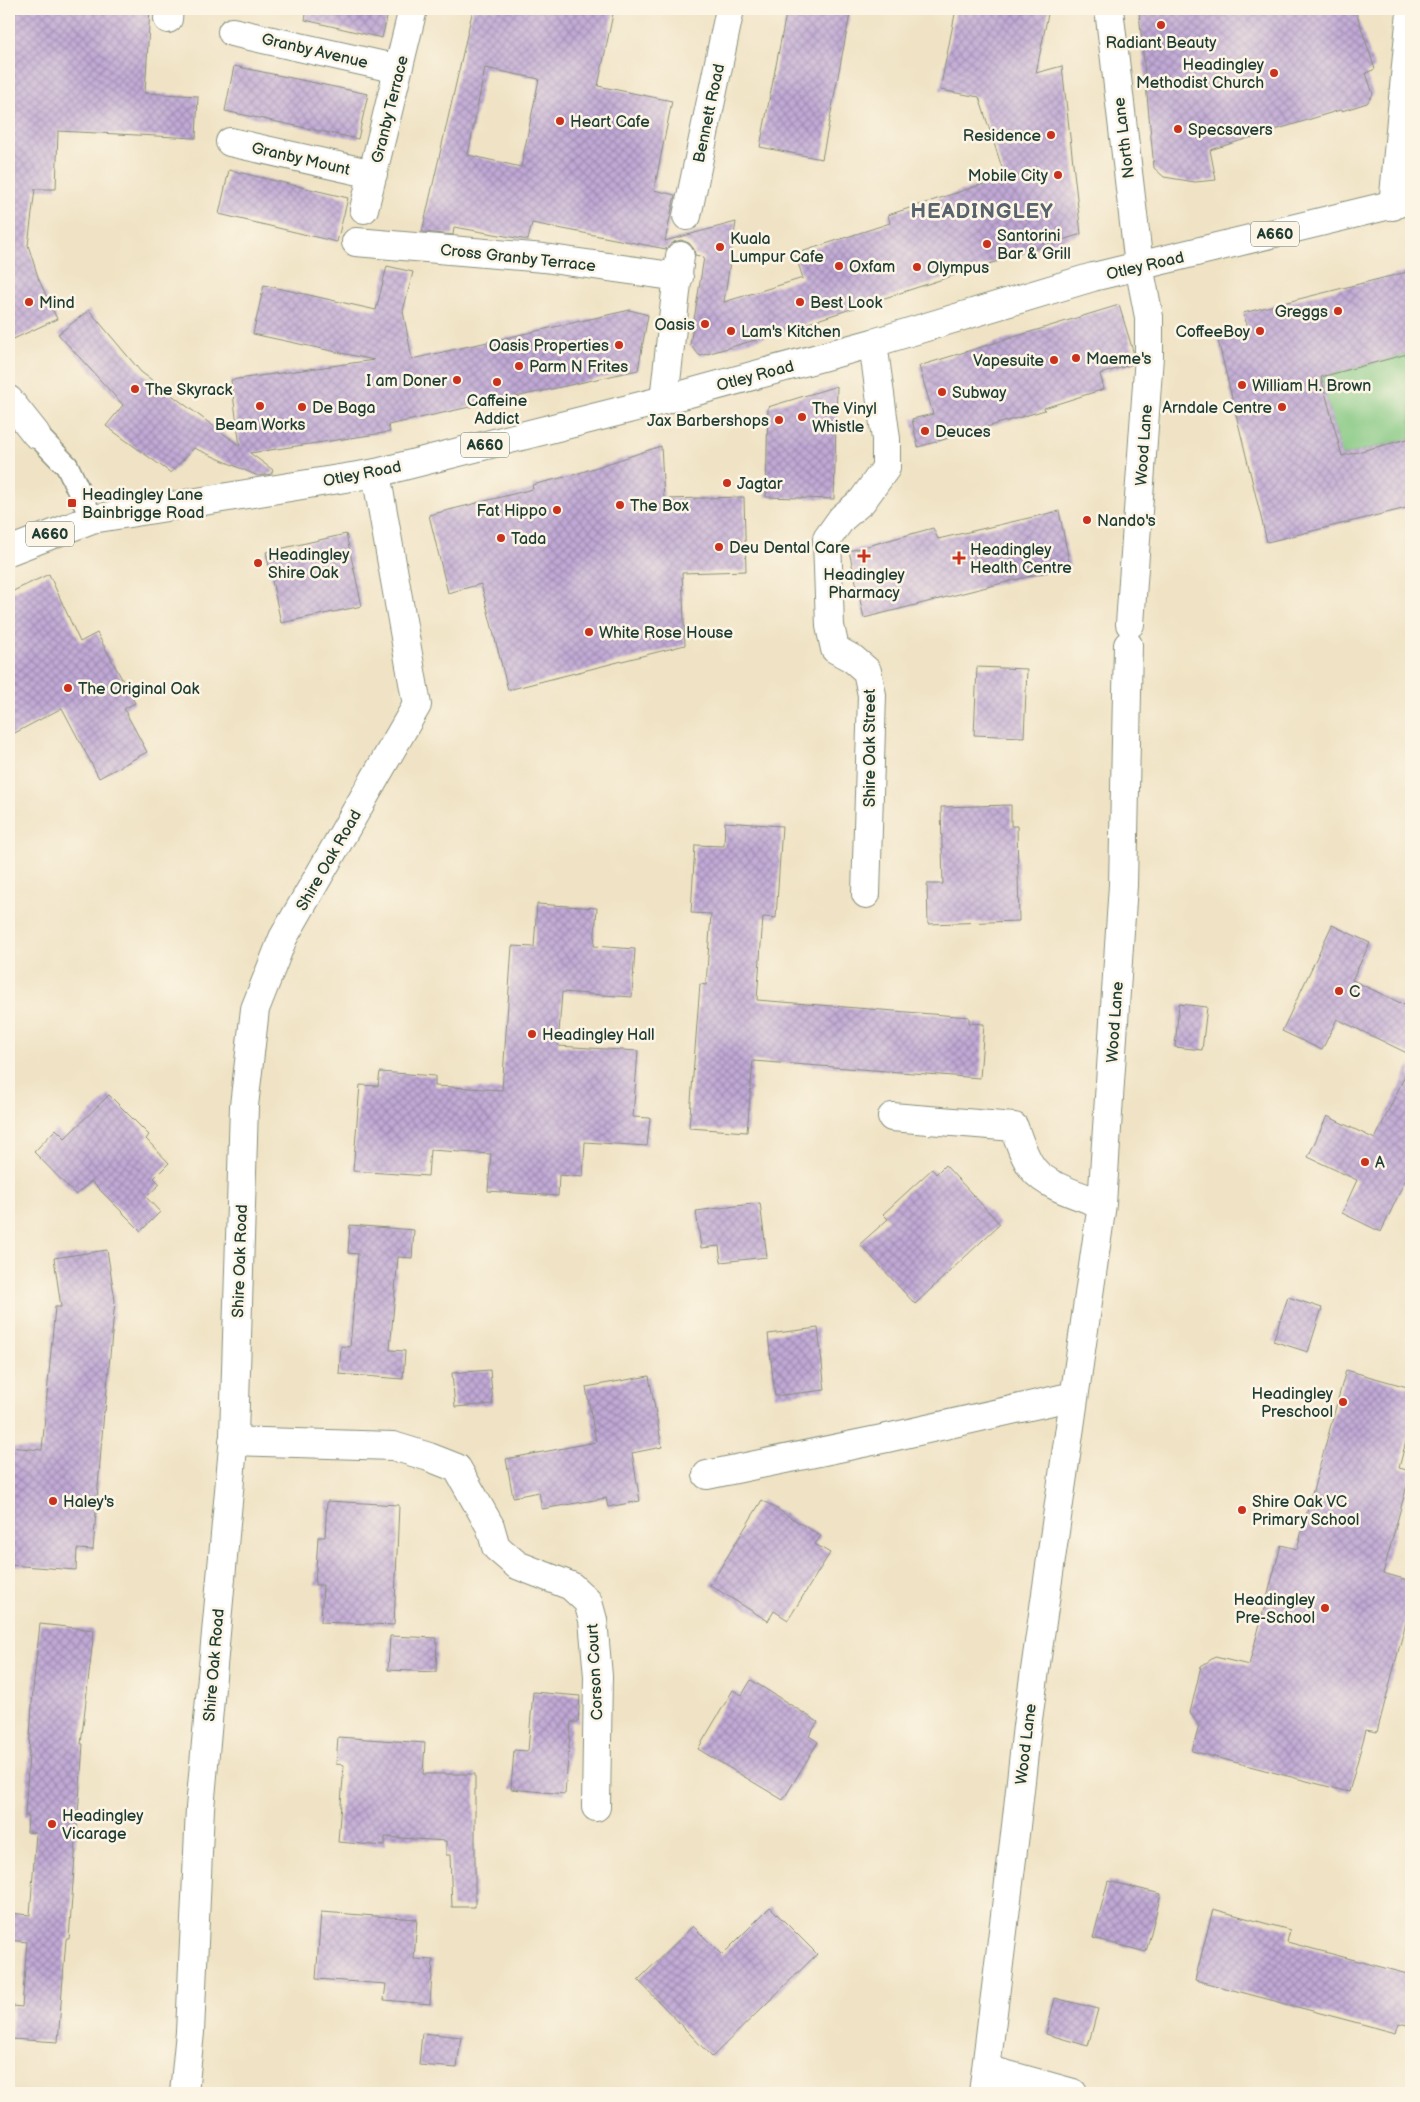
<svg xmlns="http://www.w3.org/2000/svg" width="1420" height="2102" font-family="'Balsamiq Sans',sans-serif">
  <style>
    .garden { fill: #84c882; stroke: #52825b }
    .building { fill: url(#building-cross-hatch); fill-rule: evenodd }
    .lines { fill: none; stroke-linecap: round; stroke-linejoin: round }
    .pedestrian-casing { stroke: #88907c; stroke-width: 25 }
    .minor-casing { stroke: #88907c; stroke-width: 30 }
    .secondary-casing { stroke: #88907c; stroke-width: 30 }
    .trunk-casing { stroke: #88907c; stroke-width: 30 }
    .pedestrian { stroke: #fff; stroke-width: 22 }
    .minor { stroke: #fff; stroke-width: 28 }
    .secondary { stroke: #fff; stroke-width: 28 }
    .trunk { stroke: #fff; stroke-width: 28 }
    .poi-dot { fill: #c8321e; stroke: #fcf5e5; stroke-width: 2 }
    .labels { text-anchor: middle; stroke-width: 5; stroke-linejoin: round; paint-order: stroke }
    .shield { fill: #fcf5e5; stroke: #617469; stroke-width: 1 }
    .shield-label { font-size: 15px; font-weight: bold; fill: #1f3d34 }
    .poi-label { font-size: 16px; fill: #1f3d34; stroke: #fcf5e5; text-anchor: start }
    .street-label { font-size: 16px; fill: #1f3d34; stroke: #fcf5e5 }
    .district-label { font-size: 21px; font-weight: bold; letter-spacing: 1px; fill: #58636d; stroke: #fcf5e5 }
  </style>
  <defs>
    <pattern id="building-cross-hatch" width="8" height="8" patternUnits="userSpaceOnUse" patternTransform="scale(1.25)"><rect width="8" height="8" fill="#c1a9d6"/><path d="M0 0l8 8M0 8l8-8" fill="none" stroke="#9c8bae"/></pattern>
  </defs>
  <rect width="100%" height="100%" fill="#fcf5e5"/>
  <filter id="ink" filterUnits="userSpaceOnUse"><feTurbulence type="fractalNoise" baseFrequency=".02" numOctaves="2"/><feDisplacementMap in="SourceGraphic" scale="10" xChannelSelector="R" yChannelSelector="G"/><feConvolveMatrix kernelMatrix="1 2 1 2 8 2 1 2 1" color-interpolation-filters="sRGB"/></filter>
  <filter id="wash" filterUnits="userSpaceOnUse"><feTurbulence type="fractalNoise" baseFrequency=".0096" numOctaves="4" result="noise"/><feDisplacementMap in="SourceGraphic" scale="20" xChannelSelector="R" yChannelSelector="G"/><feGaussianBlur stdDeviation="1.12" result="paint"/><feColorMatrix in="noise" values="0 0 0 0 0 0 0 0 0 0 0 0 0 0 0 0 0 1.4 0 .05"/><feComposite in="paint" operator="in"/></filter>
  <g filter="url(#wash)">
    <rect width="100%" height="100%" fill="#f0e3c5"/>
    <path class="garden" d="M1411,353V438L1342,456L1321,377Z"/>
    <g id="blocks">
      <path class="building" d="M9,9H150L145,93L198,96L196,138L58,131L56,189H35L28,245L39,280L57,319L9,341Z
        M307,9H389L382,38L305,20Z
        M473,9H614L598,86L672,101L654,190L675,195L665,241L736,222L724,302L803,278L795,254L890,223L888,215L1005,177L979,97L940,90L956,9H1049L1036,73L1062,66L1081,234L762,338L700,356L690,345L704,257L695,255L694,249L689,243L681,240L674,242L666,249L532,223L528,240L454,227L453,235L422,232ZM485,68L539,79L521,167L468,155Z
        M787,9H851L822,159L760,147Z
        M1176,9H1355L1375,69L1366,73L1373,94L1367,103L1342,111L1340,110L1210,150L1216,180L1195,182L1164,177L1154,168L1139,12Z
        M234,66L368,94L358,139L225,111Z
        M229,170L348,198L337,242L219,214Z
        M387,266L413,272L403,311L412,359L630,310L648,315L638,370L388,425L390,432L250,453L273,470L271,474L258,476L194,448L171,473L106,426L123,405L58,334L89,310L141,372L240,446L231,380L374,360L253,334L264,285L376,310Z
        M1411,271V353L1321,377L1342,456L1411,438V507L1267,542L1218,340L1249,331L1243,313Z
        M1119,305L1133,351V364L1100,374L1104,389L1044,408L1045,410L918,447L912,419L933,414L919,366Z
        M837,386L834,499L766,497L768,407Z
        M661,446L664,499L744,497L746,571L682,573L685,645L508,690L481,584L448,593L429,515L533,489L532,485L573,475Z
        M1059,511L1070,566L864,618L849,551L933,528L938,539Z
        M346,534L362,606L281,623L266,552Z
        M49,574L80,642L97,633L135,703L124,709L147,752L99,778L62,708L9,736V593Z
        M977,667L1027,669L1024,737L974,735Z
        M1011,805V826H1017L1019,921L928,924L927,884H943L941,807Z
        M725,822L782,826L776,918L763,917L757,1000L969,1017V1023L984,1024L980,1078L753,1061L747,1132L689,1128L700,984L706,985L711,914L691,913L695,845L724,846Z
        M537,904L597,908L594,946L635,949L632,997L562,992L558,1046L638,1051L633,1117L650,1118L647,1146L585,1142L583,1177L559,1175L558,1196L488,1191L491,1154L430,1150L428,1176L353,1171L360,1085L378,1086L380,1072L435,1076V1086L502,1090L512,946L534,947Z
        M1332,925L1370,943L1352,980L1411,1008V1055L1337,1019L1322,1050L1282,1031Z
        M1179,1004L1207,1007L1202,1050L1175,1047Z
        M1411,1063V1168L1381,1232L1342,1213L1357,1180L1308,1157L1327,1116L1375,1139Z
        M109,1095L149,1135L146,1139L169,1163L154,1178L160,1184L146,1197L160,1212L141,1231L91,1181L76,1195L34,1152L56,1129L65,1138Z
        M945,1165L1000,1224L915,1304L860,1244L888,1219L883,1214L932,1169L936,1174Z
        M760,1203L767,1257L721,1262L719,1246L701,1248L696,1211Z
        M350,1225L414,1230L412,1258L398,1257L390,1350L405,1351L403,1379L339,1374L341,1346L350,1347L358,1254L348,1253Z
        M107,1250L115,1300L105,1411H104L93,1550L77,1549L76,1570L9,1565V1447L42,1450L55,1307H61L54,1258Z
        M1288,1297L1322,1308L1308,1352L1273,1341Z
        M818,1328L825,1390L775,1396L768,1334Z
        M490,1370L493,1404L455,1407L452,1373Z
        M1346,1370L1411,1388V1422L1399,1468L1411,1471L1383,1573L1411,1581V1603L1377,1732L1366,1730L1349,1792L1192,1751L1199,1726L1190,1713L1201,1666L1215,1657L1249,1665L1281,1545L1297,1549Z
        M649,1376L662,1447L632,1453L640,1501L608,1507L606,1498L542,1509L539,1492L513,1497L506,1459L596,1442L586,1387Z
        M762,1500L821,1536L815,1544L830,1553L788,1620L774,1611L768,1621L710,1585Z
        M327,1501L399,1505L394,1625L321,1622L323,1585H315L318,1537H325Z
        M40,1624L94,1630L81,1744H83L69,1939H66L58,2042L11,2039L13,2006L22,2007L27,1942L9,1940V1913L30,1915L36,1833L27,1832L28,1816H25L33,1690Z
        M390,1636L437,1638L436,1672L388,1670Z
        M751,1680L818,1722L809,1736L818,1742L783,1800L698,1749L733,1690L742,1695Z
        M533,1692L580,1696L578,1722H571L565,1794L511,1789L514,1750L528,1751Z
        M338,1737L425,1743L423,1774H475V1907H452L450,1855H446V1841L385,1837V1846L338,1842L344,1765L336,1764Z
        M1108,1881L1161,1894L1146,1952L1093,1938Z
        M770,1907L817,1954L712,2057L638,1980L693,1926L722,1955Z
        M1213,1909L1290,1930L1287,1942L1411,1975V2026L1399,2023L1396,2033L1195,1980Z
        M321,1912L417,1919L414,1959L433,1960L430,2004L384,2000L386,1984L316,1979Z
        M1055,1998L1098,2009L1088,2046L1046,2034Z
        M422,2033L461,2037L457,2068L419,2065Z"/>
    </g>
  </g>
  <g filter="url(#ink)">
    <use href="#blocks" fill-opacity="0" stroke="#88907c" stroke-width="1"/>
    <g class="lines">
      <defs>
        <path id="pedestrian" d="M36,434L67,466L92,519"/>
        <path id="minor" d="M168,19L169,9
          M232,32L398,69
          M230,142L373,174
          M1393,206L1411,12
          M364,209L413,9
          M687,216L730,9
          M356,242L544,258L679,277
          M9,400L36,434
          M664,400L680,256
          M1130,624L1149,356V317L1139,266
          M866,894L872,695L867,671L853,659L835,649L830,626L827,539L842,518L862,501L886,468V439L873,343
          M892,1117L1014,1127C1019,1141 1024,1157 1033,1169C1047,1187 1082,1196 1102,1204
          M233,1441L393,1446L429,1457L457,1468L490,1526L496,1547L517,1565L571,1586L588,1602L593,1620L598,1676L596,1807
          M707,1475L887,1438L1074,1396
          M986,2069L1073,2093
          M184,2093L190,2032L200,1808L234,1436L244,1106L255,1009L283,938L417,705L376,473
          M983,2093L1016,1826L1027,1726L1102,1204L1123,885L1128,645"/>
        <path id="secondary" d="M1109,9L1139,266"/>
        <path id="trunk" d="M9,551L92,519L376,473L664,400L873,343L1093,277L1411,200"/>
      </defs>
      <use href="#pedestrian" class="pedestrian-casing"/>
      <use href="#minor" class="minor-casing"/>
      <use href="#secondary" class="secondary-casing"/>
      <use href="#trunk" class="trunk-casing"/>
      <use href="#pedestrian" class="pedestrian"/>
      <use href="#minor" class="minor"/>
      <use href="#secondary" class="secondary"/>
      <use href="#trunk" class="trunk"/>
    </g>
  </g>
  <g class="poi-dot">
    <circle cx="1161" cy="25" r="5"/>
    <circle cx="1274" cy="73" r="5"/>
    <circle cx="560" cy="121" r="5"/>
    <circle cx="1178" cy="129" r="5"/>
    <circle cx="1051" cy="135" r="5"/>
    <circle cx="1058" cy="175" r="5"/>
    <circle cx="987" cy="244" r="5"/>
    <circle cx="720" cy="247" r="5"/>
    <circle cx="839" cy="266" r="5"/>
    <circle cx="917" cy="267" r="5"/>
    <circle cx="29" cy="302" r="5"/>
    <circle cx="800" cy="302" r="5"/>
    <circle cx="1338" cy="311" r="5"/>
    <circle cx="705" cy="324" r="5"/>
    <circle cx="731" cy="331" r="5"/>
    <circle cx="1260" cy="331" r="5"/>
    <circle cx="619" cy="345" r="5"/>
    <circle cx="1076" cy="358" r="5"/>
    <circle cx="1054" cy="360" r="5"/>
    <circle cx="519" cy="366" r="5"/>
    <circle cx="457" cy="380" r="5"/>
    <circle cx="497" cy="382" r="5"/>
    <circle cx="1242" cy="385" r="5"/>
    <circle cx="135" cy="389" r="5"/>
    <circle cx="942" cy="392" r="5"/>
    <circle cx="260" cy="406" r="5"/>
    <circle cx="302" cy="407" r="5"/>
    <circle cx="1282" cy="407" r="5"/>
    <circle cx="802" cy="417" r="5"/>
    <circle cx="779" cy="420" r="5"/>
    <circle cx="925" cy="431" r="5"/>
    <circle cx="727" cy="483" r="5"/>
    <rect x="67" y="498" width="10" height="10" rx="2.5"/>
    <circle cx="620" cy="505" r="5"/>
    <circle cx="557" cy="510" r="5"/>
    <circle cx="1087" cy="520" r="5"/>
    <circle cx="501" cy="538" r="5"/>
    <circle cx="719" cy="547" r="5"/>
    <path d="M861.5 548.5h5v5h5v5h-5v5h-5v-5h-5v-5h5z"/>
    <path d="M956.5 550.5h5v5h5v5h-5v5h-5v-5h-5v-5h5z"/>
    <circle cx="258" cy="563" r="5"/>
    <circle cx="589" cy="632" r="5"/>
    <circle cx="68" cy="688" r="5"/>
    <circle cx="1339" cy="991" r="5"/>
    <circle cx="532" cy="1034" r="5"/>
    <circle cx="1365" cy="1162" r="5"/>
    <circle cx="1343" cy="1402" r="5"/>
    <circle cx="53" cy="1501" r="5"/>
    <circle cx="1242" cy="1510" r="5"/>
    <circle cx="1325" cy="1608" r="5"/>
    <circle cx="52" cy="1824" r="5"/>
  </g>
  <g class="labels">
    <g class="shield">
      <rect x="1251" y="221.5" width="48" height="25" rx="4"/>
      <rect x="461" y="432.5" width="48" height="25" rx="4"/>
      <rect x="26" y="521.5" width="48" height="25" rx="4"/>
    </g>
    <g class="shield-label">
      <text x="1275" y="239">A660</text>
      <text x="485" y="450">A660</text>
      <text x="50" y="539">A660</text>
    </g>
    <g class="poi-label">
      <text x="1161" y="48" text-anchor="middle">Radiant Beauty</text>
      <text x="1264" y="70" text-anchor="end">Headingley<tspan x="1264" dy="18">Methodist Church</tspan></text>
      <text x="570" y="127">Heart Cafe</text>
      <text x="1188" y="135">Specsavers</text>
      <text x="1041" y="141" text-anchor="end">Residence</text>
      <text x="1048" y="181" text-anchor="end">Mobile City</text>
      <text x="997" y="241">Santorini<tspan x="997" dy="18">Bar &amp; Grill</tspan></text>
      <text x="730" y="244">Kuala<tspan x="730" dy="18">Lumpur Cafe</tspan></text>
      <text x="849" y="272">Oxfam</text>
      <text x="927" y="273">Olympus</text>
      <text x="39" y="308">Mind</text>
      <text x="810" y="308">Best Look</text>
      <text x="1328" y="317" text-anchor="end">Greggs</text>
      <text x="695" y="330" text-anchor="end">Oasis</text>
      <text x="741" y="337">Lam's Kitchen</text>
      <text x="1250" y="337" text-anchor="end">CoffeeBoy</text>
      <text x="609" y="351" text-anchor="end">Oasis Properties</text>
      <text x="1086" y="364">Maeme's</text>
      <text x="1044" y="366" text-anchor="end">Vapesuite</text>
      <text x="529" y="372">Parm N Frites</text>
      <text x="447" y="386" text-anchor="end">I am Doner</text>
      <text x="1252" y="391">William H. Brown</text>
      <text x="145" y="395">The Skyrack</text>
      <text x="952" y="398">Subway</text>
      <text x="497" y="406" text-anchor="middle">Caffeine<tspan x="497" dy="18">Addict</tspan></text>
      <text x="312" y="413">De Baga</text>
      <text x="1272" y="413" text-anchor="end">Arndale Centre</text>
      <text x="812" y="414">The Vinyl<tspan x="812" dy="18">Whistle</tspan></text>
      <text x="769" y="426" text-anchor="end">Jax Barbershops</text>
      <text x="260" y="430" text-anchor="middle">Beam Works</text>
      <text x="935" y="437">Deuces</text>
      <text x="737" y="489">Jagtar</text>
      <text x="82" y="500">Headingley Lane<tspan x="82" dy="18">Bainbrigge Road</tspan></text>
      <text x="630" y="511">The Box</text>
      <text x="547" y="516" text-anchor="end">Fat Hippo</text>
      <text x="1097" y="526">Nando's</text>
      <text x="511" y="544">Tada</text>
      <text x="729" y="553">Deu Dental Care</text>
      <text x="970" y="555">Headingley<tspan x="970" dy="18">Health Centre</tspan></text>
      <text x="268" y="560">Headingley<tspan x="268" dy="18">Shire Oak</tspan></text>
      <text x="864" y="580" text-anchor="middle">Headingley<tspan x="864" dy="18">Pharmacy</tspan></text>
      <text x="599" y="638">White Rose House</text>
      <text x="78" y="694">The Original Oak</text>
      <text x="1349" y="997">C</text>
      <text x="542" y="1040">Headingley Hall</text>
      <text x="1375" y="1168">A</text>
      <text x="1333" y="1399" text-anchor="end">Headingley<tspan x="1333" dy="18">Preschool</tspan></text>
      <text x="63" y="1507">Haley's</text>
      <text x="1252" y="1507">Shire Oak VC<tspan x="1252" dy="18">Primary School</tspan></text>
      <text x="1315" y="1605" text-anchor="end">Headingley<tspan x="1315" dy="18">Pre-School</tspan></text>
      <text x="62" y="1821">Headingley<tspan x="62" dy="18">Vicarage</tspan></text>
    </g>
    <g class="street-label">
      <text transform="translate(315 50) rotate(13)" y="6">Granby Avenue</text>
      <text transform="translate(389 109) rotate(-76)" y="6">Granby Terrace</text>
      <text transform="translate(708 113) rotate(-78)" y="6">Bennett Road</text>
      <text transform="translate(1123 138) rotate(-97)" y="6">North Lane</text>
      <text transform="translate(301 158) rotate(13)" y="6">Granby Mount</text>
      <text transform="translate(518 257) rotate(6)" y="6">Cross Granby Terrace</text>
      <text transform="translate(1145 265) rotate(-13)" y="6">Otley Road</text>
      <text transform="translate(755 375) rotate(-15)" y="6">Otley Road</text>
      <text transform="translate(1143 445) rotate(-86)" y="6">Wood Lane</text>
      <text transform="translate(362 473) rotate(-11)" y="6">Otley Road</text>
      <text transform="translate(869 748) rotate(-90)" y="6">Shire Oak Street</text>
      <text transform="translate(328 860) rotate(-60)" y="6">Shire Oak Road</text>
      <text transform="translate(1114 1022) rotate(-86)" y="6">Wood Lane</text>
      <text transform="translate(239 1261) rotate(-88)" y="6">Shire Oak Road</text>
      <text transform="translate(213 1665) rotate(-85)" y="6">Shire Oak Road</text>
      <text transform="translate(594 1672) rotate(-93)" y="6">Corson Court</text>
      <text transform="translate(1025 1744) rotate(-83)" y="6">Wood Lane</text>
    </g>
    <g class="district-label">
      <text x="982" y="218">HEADINGLEY</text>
    </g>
  </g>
  <rect width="1420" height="2102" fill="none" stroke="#fcf5e5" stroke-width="30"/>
</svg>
